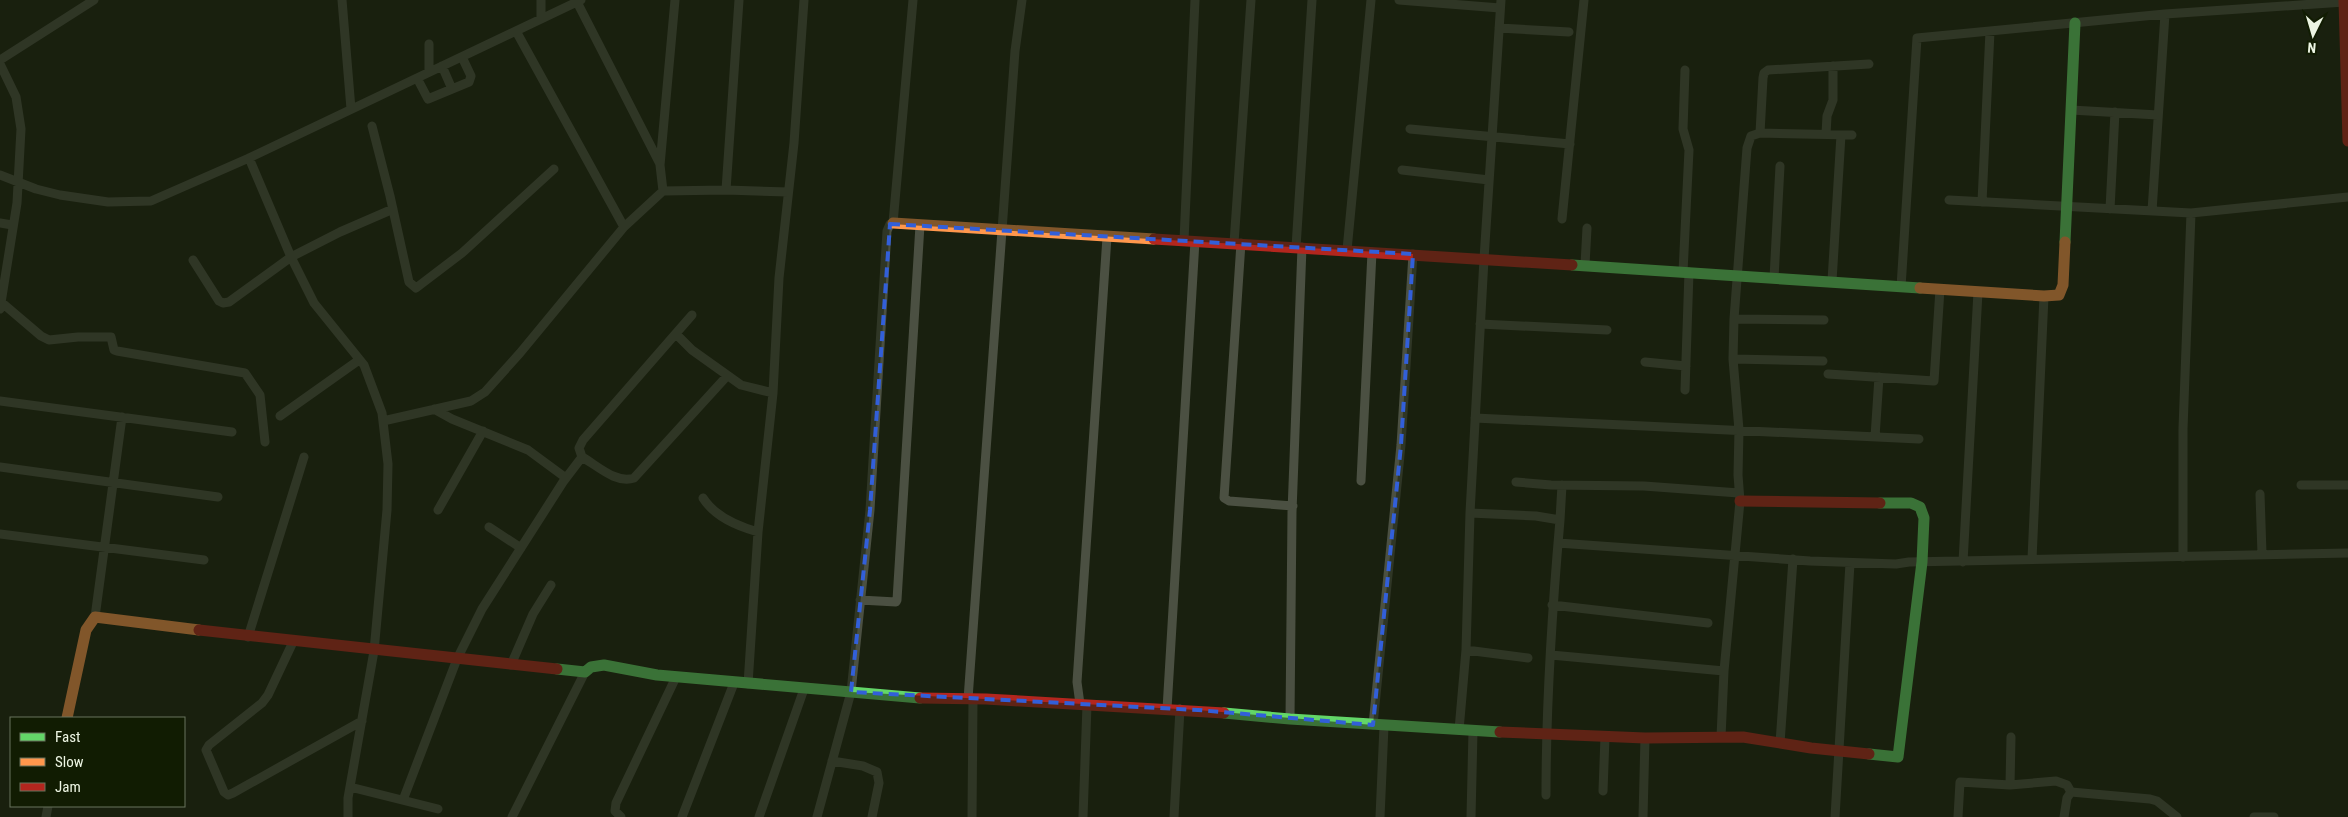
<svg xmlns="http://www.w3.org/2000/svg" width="2348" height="817" font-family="'Roboto Condensed',sans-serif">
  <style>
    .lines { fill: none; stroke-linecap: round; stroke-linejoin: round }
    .street { stroke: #4b5042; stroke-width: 9 }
    .fast { stroke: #63d668; stroke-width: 11 }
    .slow { stroke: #ff974d; stroke-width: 11 }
    .jam { stroke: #b3261e; stroke-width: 11 }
    .marked { fill: none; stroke: #325fd9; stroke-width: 4; stroke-dasharray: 10 6; stroke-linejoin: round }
  </style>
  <rect width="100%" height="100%" fill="#19200f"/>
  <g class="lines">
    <path class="street" d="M342,0L351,109
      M1399,0L1500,8
      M577,2L660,164
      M541,18V0
      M1499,28L1569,32
      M516,31L624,227
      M429,44V72
      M0,60L94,0
      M0,64L16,97L21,129L17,203L0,309
      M442,66L452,89
      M417,78L428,99L469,82L471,76L462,57
      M2071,110L2158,115
      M372,126L390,196L409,282L416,288L462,253L554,169
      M1410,129L1570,144
      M1760,133L1852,135
      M1826,134L1827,116L1833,100V66
      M249,158L291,257L314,303L364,365L382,413L388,464L387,510L374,651L348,798V817
      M1402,170L1489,180
      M0,175L36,189L60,195L108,202L151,201L249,158L581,0
      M726,190L739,0
      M663,191L660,165L675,0
      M1949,200L2191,213L2348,197
      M1982,202L1990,31
      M2110,209L2115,112
      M2152,211L2165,14
      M1562,219L1584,0
      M0,223L12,225
      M1184,240L1195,0
      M1234,243L1251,0
      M1241,243L1224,498L1229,501L1293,506
      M1296,247L1312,0
      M1347,250L1371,0
      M193,260L219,301L223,303L229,302L291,257L340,232L393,209
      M1585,265L1587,228
      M1683,272L1689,150L1683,129L1685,70
      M1774,278L1780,166
      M1832,281L1841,135
      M1901,287L1917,38L2165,14L2344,2
      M1,302L41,336L49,340L78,337H111L114,350L117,351L245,373L260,395L265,442
      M692,315L583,440L579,448L582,457C598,466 616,484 634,478L727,376
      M1734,319L1824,320
      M1480,324L1607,330
      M676,334L692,350L741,385L773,393
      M1733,359L1823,361
      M1645,362L1686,366
      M1828,374L1934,381L1940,289
      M1685,390L1689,272
      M0,401L232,432
      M434,409L452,419L528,450L566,478
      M280,416L359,360
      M1475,418L1919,439
      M383,421L471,401L485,392L520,353L624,227L663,191L726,190L788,192
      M1875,437L1879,377
      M0,467L218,497
      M1361,481L1372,252
      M1516,482L1551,485L1644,486L1739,493
      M2301,485H2348
      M2260,494L2262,554
      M703,498C715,517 737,526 758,532
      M438,510L483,431
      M1470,513L1536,516L1560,520C1552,611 1546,703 1546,795
      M1560,520L1562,485
      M489,527L521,548
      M0,534L204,560
      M1558,543L1810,561L1896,564L1909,562L2348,553
      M2183,557V429L2191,213
      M2032,559L2044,296
      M1963,562L1978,292
      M860,600L896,602L897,600L920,225
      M1552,605L1708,623
      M95,617L122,417
      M248,637L304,457
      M293,642L268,695L262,703L209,745L206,750L224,792L228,795L233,793L362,721
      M1466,650L1528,658
      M1551,655L1724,671
      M511,665L533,614L551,585
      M748,684L758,532L773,393L779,278L794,143L804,0
      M968,699L1015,51L1022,0
      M1080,704L1077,682L1107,237
      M1167,709L1195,241
      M1290,719L1292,512L1302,247
      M1373,725L1401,445L1413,254
      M1459,730L1466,650L1470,513L1484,259L1501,0
      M1721,737L1724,671L1740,501L1738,475L1739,430L1733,359L1734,319L1747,148L1751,136L1760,133L1763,78L1764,73L1768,70L1869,64
      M1780,743L1793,559
      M832,761L863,766L877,772L879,783L872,817
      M2010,785L2011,737
      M350,787L438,809
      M1603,791L1605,737
      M2071,792L2150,799L2157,801L2177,817
      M403,800L457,659L482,609L563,482L582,457
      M46,817L48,806
      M512,817L585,672
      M621,817L615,811L616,803L676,677
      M682,817L734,683
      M759,817L804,689
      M817,817L851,692L870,510L887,231L890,224L893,223L913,0
      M972,817L973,699
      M1083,817L1087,705
      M1174,817L1180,709
      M1380,817L1384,726
      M1471,817L1473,731
      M1643,817L1645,738
      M1835,817L1850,563
      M1958,817L1960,782L2010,785L2056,781L2067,785L2071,792
      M2064,817L2067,798L2071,792
      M2254,817H2274"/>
    <path class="fast" d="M2065,242L2075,23
      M1572,265L1920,288
      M557,669L585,672L591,667L604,665L657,675L920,698
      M1224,713L1290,719L1500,732
      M1869,754L1898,757L1922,562L1924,518L1920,507L1911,503H1880"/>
    <path class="slow" d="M893,223L1154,239
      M1920,288L2044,296L2059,295L2063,285L2065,242
      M67,718L86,630L95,617L199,630"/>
    <path class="jam" d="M2344,0L2348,141
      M1154,239L1572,265
      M1740,501L1880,503
      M199,630L557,669
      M920,698L986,699L1224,713
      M1500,732L1645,738L1743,737L1811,748L1869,754"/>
  </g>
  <path d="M0 0H2348V817H0ZM890,224L1413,254L1401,445L1373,725L1198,710L851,692L870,510Z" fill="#19200f" fill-opacity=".55" fill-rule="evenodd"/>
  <path class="marked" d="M890,224L1413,254L1401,445L1373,725L1198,710L851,692L870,510Z"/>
  <rect x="10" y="717" width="175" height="90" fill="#111c02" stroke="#69735c"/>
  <rect x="20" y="733" width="25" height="8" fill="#63d668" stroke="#69735c"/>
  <text x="55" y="742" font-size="15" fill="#edf5e3">Fast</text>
  <rect x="20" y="758" width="25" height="8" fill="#ff974d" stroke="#69735c"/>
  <text x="55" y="767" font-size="15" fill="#edf5e3">Slow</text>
  <rect x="20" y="783" width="25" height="8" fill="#b3261e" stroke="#69735c"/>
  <text x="55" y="792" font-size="15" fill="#edf5e3">Jam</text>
  <g transform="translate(2313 35) rotate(185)" stroke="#111c02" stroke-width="4" paint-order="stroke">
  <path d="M0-4L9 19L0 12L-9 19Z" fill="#edf5e3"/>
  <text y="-8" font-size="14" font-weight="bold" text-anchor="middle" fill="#edf5e3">N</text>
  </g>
</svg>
